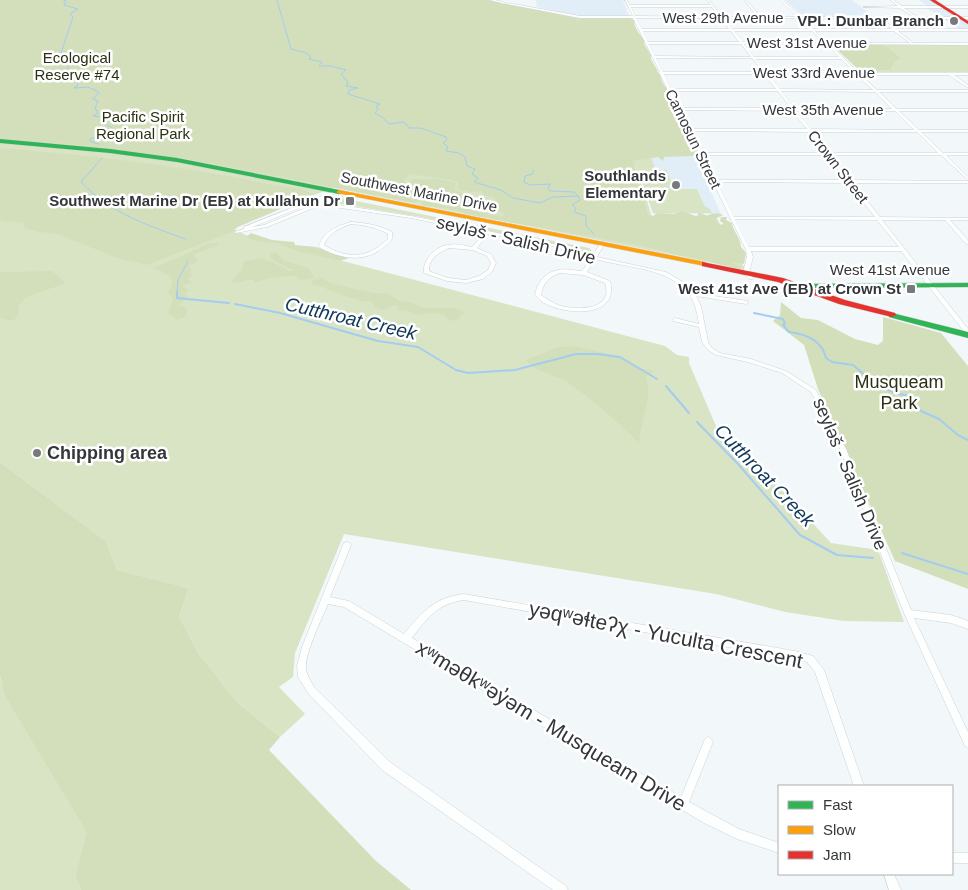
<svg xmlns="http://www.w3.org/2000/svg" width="968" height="890" font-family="Arial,sans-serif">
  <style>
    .built { fill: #e2eef7 }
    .green { fill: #d9e4c5 }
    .forest { fill: #d3dfba }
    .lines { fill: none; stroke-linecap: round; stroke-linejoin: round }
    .stream-far1 { stroke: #a4ccf1; stroke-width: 1 }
    .stream { stroke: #a4ccf1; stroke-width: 2 }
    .street-casing { stroke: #ced2d5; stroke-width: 1 }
    .fast-casing { stroke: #ced2d5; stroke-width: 1 }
    .slow-casing { stroke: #ced2d5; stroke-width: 1 }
    .jam-casing { stroke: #ced2d5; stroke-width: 1 }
    .street { fill: #fdfefe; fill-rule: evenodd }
    .fast { fill: #30b455; fill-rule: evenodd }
    .slow { fill: #ff9f0a; fill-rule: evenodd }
    .jam { fill: #e5322d; fill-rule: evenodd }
    .poi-dot { fill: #767a7d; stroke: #fff; stroke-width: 2 }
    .labels { text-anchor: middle; stroke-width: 5; stroke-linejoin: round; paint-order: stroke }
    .far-street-label { font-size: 15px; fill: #33373a; stroke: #fff }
    .far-poi-label { font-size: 15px; font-weight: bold; fill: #33373a; stroke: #fff; text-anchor: end }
    .far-park-label { font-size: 15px; fill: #2a3113; stroke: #fff }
    .street-label { font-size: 18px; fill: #33373a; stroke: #fff }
    .park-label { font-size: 18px; fill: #2a3113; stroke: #fff }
    .poi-label { font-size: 18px; font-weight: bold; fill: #33373a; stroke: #fff; text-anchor: start }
    .water-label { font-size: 19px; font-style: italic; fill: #0f385a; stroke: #fff }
    .near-street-label { font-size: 21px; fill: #33373a; stroke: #fff }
  </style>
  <rect width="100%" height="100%" fill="#f2f7fa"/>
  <path class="built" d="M536,0H623L629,16H574L537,7Z
    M785,0H852L874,17H803Z
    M919,0H929L968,25V30H961L925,7H929Z
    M633,156H695L721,214H653Z"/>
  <path class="green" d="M0,0H489L573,17L631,18L698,153L634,156L651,158L656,170H667L672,185H668L670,189H697L705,207L709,208L712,213H653L635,162L652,217L715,215L745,269L334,188L328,190L330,192L325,191L229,227L248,236L665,346L677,355L689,357V363L722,440L784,492L831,543L878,550L904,622L844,621L785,612L716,594L344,534L295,653L293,677L279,687L305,714L280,737L238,703L198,653L179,616L189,588L117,570L106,541L0,462Z
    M885,45H968V72H861L891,70L895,62L902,58Z
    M341,198L589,248L592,251L586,252L421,217L329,202Z
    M0,676L4,695L88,832L75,876L81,890H0Z"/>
  <path class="forest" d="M0,0H487L575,18L578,22L580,19H629L634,20L635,28L645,41L644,44L651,55V61L658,71L654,72L660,73L662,84L668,89L698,154L693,156L664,157L663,161L658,157L633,161L648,215L653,216L657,213L674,214L683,211L697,217L699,212L707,216C711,213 719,212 723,215L715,219L719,225L724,224L720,221L721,217H727L726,220L732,223C732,230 741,238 741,247L746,253L744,264L730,262L743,268L739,269L637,245L465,214C460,208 430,207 421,205L423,200L430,199L442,204V206L451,207L464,205L465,208L503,217L504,213L484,208L481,203L483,201L491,205L496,201L493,197L484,196L482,191L470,192L458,189V182C442,177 425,177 410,174L403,180L421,194L420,200L415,203L188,159L69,144L0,139Z
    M832,45H885L902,58L895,62L891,70L861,72Z
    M0,148C91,155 180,166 269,184C282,187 304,187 313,195L238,227L232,232L147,265L117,258L60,235C46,232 39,233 23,227L24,223C17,221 9,223 0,220Z
    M413,179H437L454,182L456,183L454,189L475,199L466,201L452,194L432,198L427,194H436L437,190C427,188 414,192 410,180Z
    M251,233L272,240L294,242L295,245L316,247L349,258L340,261L301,252L275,243L255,241L246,237Z
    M210,243H217L219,245L194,254L198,262L189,266L192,271L190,273L192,275L188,279L192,283L182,285L189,290L185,294L188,296L179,305L188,309L185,317L177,320L168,313L173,299L168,292C179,275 165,275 154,268Z
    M273,252L277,253L283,260L310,269L314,278L301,280L294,275C280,278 268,276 255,283L253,279L234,283L231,281L241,271L245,261L263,258L287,269L288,271H294L271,259L270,255Z
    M52,271L66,283L27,297L19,305L18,315L13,321L0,318V272Z
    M321,278L333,284L373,293H387L400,301L412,303L423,308H455L465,313L459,316L460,319L449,321L444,315L437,313L417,315L405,310L399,311L398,306L394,305L383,310L374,307L372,301H361L328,290L324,287L311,284L312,280Z
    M781,302L801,318L818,320L855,339L878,345L883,341V317L941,333L968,366V589L895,561L818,389L804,345L773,321L780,315Z
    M574,346L618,356L640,368L654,371L646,377C653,398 640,421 639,443C617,421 593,400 567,382C553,373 537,374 526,360L555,348Z
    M0,462L106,541L117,570L189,588L179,616L198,653L238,703L280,737L269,750L376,861L411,890H81L75,876L87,832L4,695L0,676Z"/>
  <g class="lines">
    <path class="stream-far1" d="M63,0L66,1L64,5L78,9L70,14L73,17L61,53H64L63,57L75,61L67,64L69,67L66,70L73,74L84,75L77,81L78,85L74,88L88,87L99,92L93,99L98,101L95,108L98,113L93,116L101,117V122L111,127L109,133L90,139L91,142L99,144
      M277,0L291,49L306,53L311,57L309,59L322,62L319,66H331L346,70L341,74L348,82L346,86L358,88L349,90L348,94L380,104L376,106L378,109L375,113L383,118
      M384,119L389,124L404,122L409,128H421L446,137L447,140L443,143L448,147L446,151L459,153L465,157L467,166L475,169L472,174L478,178L474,182L501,190L513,198L540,203L553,197L578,196L580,200L572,205L576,208L574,212L586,216V226L594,234
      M102,158L81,182C111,213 146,225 186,239
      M534,170L532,174L525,176L524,182L530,185L550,184L548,189L551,191L574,192L578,196
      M177,293L178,280L188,261"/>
    <path class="stream" d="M177,292V298L229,303
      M235,304L280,313L378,341L418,347L456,370L468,373L515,370L576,354H597L620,357L657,379
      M754,313L783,319L785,323L783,325L789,332C805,334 822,340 826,358L832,362L853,365L874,383L895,393L909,396L921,411L939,419L958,435L968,440
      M666,386L689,413
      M697,422L738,464L800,535L837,555L873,558
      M902,553L968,574"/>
    <defs>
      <path id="street" d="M490,0H495L506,3L505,4Z
        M625,0H627L630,5H711L707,0H709L722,17H758L744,0H746L761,17H797L780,0H783L800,17H914L900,8L863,7L898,6L890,0H893L902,6H968V8H904L917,17H968V19H882L896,29H968V31H898L913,43H968V45L829,44L859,73H968V75H954L968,85V88L949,75H861L877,90H968V92H879L897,109H968V111H899L919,130H968V132H921L943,153H968V155H946L968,177V180L941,155H831L851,180L968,181V183H853L880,217L968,218V220H950L968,240V244H966L945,220H882L968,329V335L966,334L901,251H751L753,257L749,273L754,278L753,279H749L743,273L747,257L746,250L731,219L729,218L730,217L713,182L711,181L712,180L700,155L698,154L699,153L660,74L658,73L660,72L633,18H580L507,4L508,3L580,16H633ZM631,7H712L719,17L635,16ZM636,18H721L729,29H642ZM724,18H799L810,29H732ZM802,18L878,19L892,29H813ZM643,31H731L739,42H648ZM734,31H812L824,43L743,42ZM815,31H894L910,43H827ZM649,44H741L751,57L655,56ZM744,44H826L839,57H754ZM656,58H752L763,72H663ZM755,59H841L855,73L766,72ZM664,74H764L776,89H671ZM768,74L857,75L873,90L780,89ZM672,91H778L791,108H680ZM781,91L875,92L892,109L794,108ZM682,110L792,111L807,129H691ZM796,111H895L914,130L811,129ZM692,131L809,132L825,153H703ZM813,132H917L938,153H829ZM704,155H827L846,180H716ZM717,182L848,183L875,217H734ZM735,219L877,220L899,247H749Z
        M337,190H339V192L321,199L324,201L340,195L342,196V197L327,203L411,216L553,244L593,255L601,242H605V243L597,257L666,272L683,282L694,293L748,301L749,302L746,304L696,296L701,306L708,342L712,348L720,353L751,359L786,371L816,390L846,449L911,610L951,615L968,621V629L951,623L914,618L968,732V748L965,746L904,613L840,449L811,392L782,373L748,362L716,355L708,350L702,342L699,327L673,321L672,320L675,318L699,324C697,313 695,302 689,294C668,267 626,268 595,259L587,272L610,281C620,319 565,315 544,303C541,301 538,298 535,295C537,283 545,272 558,270C566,268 575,271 582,271L591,258L552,246L488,234L477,248L491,254L496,263L492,272L483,279L466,283L447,281L424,273C422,261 435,246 448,245C455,243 465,246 472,247L484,233L411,218L327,206L323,204L267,227L236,233L234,232L244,229V227ZM317,201L320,202L264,225L252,227ZM449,248L473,250L487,256L491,263L488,270L479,276L466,280L448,278L429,271C429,258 438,253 449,248ZM560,273L583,275L605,283C606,286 607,292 606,295C601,312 571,309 558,305C552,302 546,299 541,295C543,283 549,277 560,273Z
        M351,222C366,223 379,225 392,232V239C372,263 346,262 319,247V246C324,231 337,226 351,222ZM351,224C364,225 376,227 388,234V239C368,259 347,259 324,245C329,233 339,228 351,224Z
        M347,542L350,543L351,545L330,597L349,601L404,634C422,612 435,597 464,594L795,651L813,656L824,670L864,786H854L815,672L807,662L795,659L464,600C437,604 427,618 412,638L681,797L705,739L708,737L711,739L713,742L689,802L739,829L779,843V853L737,839L704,823L344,607L328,604C322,618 304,655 306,669C307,676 311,681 314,687L390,762L566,886L568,890H553L382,770L308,693L298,677L297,666L302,647L343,545L344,543Z
        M952,853H968V863H952Z
        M884,874H894L901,890H889Z"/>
      <path id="fast" d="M0,139L110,149L177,158L339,190L342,192L339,194L177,162L110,153L0,143Z
        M968,283V287L801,288L797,286L801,284Z
        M889,313H892L968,332V338L889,317Z"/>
      <path id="slow" d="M339,190L705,262L709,264L705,266L337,193V191Z"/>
      <path id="jam" d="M930,0H935L968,21V24Z
        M702,262L783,278L845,300L895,313L896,315L892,317L839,304L778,282L702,266Z"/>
    </defs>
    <use href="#street" class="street-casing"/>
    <use href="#fast" class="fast-casing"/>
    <use href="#slow" class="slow-casing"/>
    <use href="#jam" class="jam-casing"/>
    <use href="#street" class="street"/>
    <use href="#fast" class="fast"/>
    <use href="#slow" class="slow"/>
    <use href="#jam" class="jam"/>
  </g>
  <g class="poi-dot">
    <circle cx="954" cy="21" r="5"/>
    <circle cx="676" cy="185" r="5"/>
    <rect x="345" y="196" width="10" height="10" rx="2.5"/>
    <rect x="906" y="284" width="10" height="10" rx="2.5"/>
    <circle cx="37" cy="453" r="5"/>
  </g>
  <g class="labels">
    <g class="far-street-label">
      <text x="723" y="23">West 29th Avenue</text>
      <text x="807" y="48">West 31st Avenue</text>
      <text x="814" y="78">West 33rd Avenue</text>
      <text x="823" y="115">West 35th Avenue</text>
      <text transform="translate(693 139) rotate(64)" y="5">Camosun Street</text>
      <text transform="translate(838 167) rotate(52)" y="5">Crown Street</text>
      <text transform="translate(419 192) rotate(11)" y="5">Southwest Marine Drive</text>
      <text x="890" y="275">West 41st Avenue</text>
    </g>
    <g class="far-poi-label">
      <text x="944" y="26">VPL: Dunbar Branch</text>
      <text x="666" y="181">Southlands<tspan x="666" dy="17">Elementary</tspan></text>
      <text x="340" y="206">Southwest Marine Dr (EB) at Kullahun Dr</text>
      <text x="901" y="294">West 41st Ave (EB) at Crown St</text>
    </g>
    <g class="far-park-label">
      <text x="77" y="63">Ecological<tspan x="77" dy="17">Reserve #74</tspan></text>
      <text x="143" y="122">Pacific Spirit<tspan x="143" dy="17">Regional Park</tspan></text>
    </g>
    <g class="street-label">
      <text transform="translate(516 240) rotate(13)" y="6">seyləš - Salish Drive</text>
      <text transform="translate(850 474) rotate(67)" y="6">seyləš - Salish Drive</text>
    </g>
    <g class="park-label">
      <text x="899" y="388">Musqueam<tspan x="899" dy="21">Park</tspan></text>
    </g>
    <g class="poi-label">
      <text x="47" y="459">Chipping area</text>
    </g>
    <g class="water-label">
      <text transform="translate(351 318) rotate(13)" y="7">Cutthroat Creek</text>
      <text transform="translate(765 475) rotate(46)" y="7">Cutthroat Creek</text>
    </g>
    <g class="near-street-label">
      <text transform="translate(666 635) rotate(11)" y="7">yəqʷəɬteʔχ - Yuculta Crescent</text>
      <text transform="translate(551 726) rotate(31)" y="7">xʷməθkʷəy̓əm - Musqueam Drive</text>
    </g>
  </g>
  <rect x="778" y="785" width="175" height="90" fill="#ffffff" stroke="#adafb0"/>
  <rect x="788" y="801" width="25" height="8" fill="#30b455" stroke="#adafb0"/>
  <text x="823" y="810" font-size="15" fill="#33373a">Fast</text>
  <rect x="788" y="826" width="25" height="8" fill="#ff9f0a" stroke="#adafb0"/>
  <text x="823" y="835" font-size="15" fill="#33373a">Slow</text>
  <rect x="788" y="851" width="25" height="8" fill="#e5322d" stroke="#adafb0"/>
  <text x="823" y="860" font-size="15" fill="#33373a">Jam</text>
</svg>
